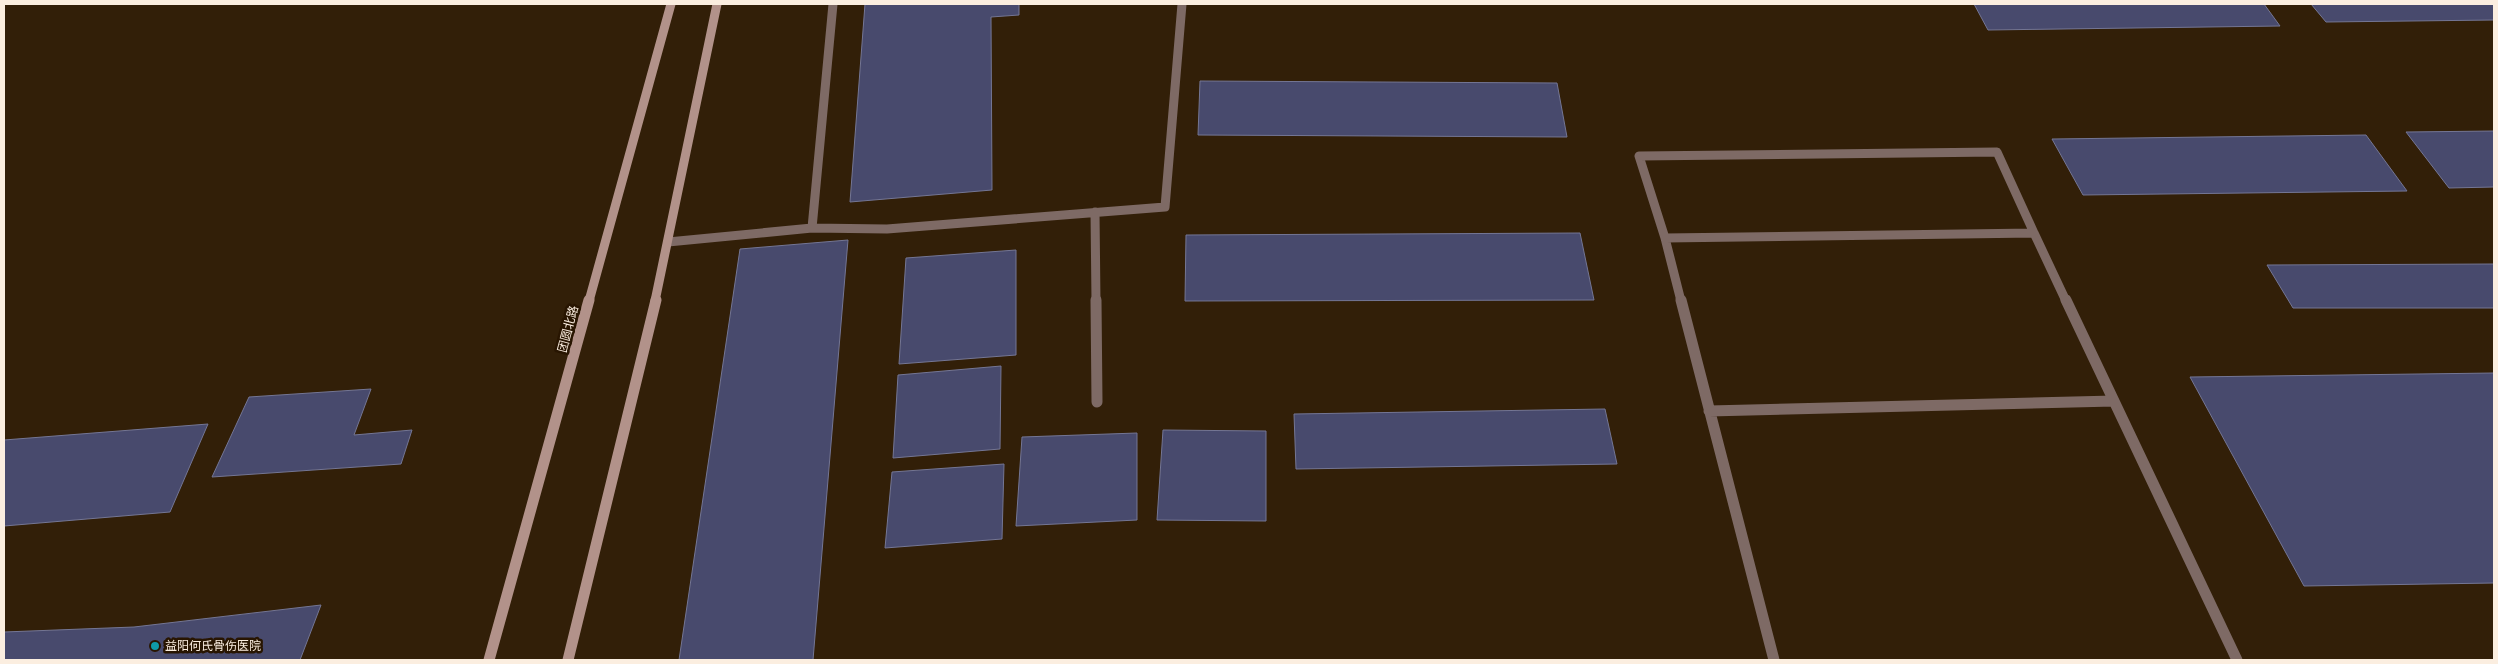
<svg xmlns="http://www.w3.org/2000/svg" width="2498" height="664" font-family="'Source Sans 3','Noto Sans SC',sans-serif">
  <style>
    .building { fill: #484a6d; stroke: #747694 }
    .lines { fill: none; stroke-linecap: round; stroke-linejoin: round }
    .service-far1 { stroke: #7e6a65; stroke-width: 9 }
    .service { stroke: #7e6a65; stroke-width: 11 }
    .minor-far1 { stroke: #7e6a65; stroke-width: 9 }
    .minor { stroke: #7e6a65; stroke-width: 11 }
    .secondary-far1 { stroke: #b2928a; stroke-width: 9 }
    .secondary { stroke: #b2928a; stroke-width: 11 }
    .culture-dot { fill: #0f9aa8; stroke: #281501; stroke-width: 2 }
    .labels { text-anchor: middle; stroke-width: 5; stroke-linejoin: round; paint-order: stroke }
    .street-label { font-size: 12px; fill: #fbeee0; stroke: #281501 }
    .poi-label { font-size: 12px; fill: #fbeee0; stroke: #281501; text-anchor: start }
  </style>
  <rect width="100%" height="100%" fill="#321f08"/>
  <path class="building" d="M865,4H1019V15L991,17L992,190L850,202Z
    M1974,4H2264L2280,26L1988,30Z
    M2311,4H2494V20L2326,22Z
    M1200,81L1557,83L1567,137L1198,135Z
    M2494,131V187L2449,188L2406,132Z
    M2366,135L2407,191L2083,195L2052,139Z
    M1580,233L1594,300L1185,301L1186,235Z
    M848,240L813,660H679L740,249Z
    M1016,250V355L899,364L906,258Z
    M2494,264V308H2293L2267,265Z
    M1001,366L1000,449L893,458L898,375Z
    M2494,373V583L2304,586L2190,377Z
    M371,389L354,435L412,430L401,464L212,477L249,397Z
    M1605,409L1617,464L1296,469L1294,414Z
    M208,424L170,512L4,526V440Z
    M1163,430L1266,431V521L1157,520Z
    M1137,433V520L1016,526L1022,437Z
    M1004,464L1002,539L885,548L892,472Z
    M321,605L300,660H4V632L134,627Z"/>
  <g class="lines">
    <path class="service-far1" d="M1665,238L1639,156L1997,152L2034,233
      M1681,301L1665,238L2034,233L2066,301"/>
    <path class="service" d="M1681,300L1774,660
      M2066,300L2237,660
      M1709,411L2114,401"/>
    <path class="minor-far1" d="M1095,212L1096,301
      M812,228L833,4
      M668,242L812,228L887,229L1165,207L1182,4"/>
    <path class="minor" d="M1096,300L1097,402"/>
    <path class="secondary-far1" d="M589,301L671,4
      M655,301L717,4"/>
    <path class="secondary" d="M489,660L589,300
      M568,660L656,300"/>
  </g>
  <circle class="culture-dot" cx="155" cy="646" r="5"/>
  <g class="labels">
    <g class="street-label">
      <text transform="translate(568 329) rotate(-75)" y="4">团圆北路</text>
    </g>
    <g class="poi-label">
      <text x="165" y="650">益阳何氏骨伤医院</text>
    </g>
  </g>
  <rect width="2498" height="664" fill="none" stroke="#fbeee0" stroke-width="10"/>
</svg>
